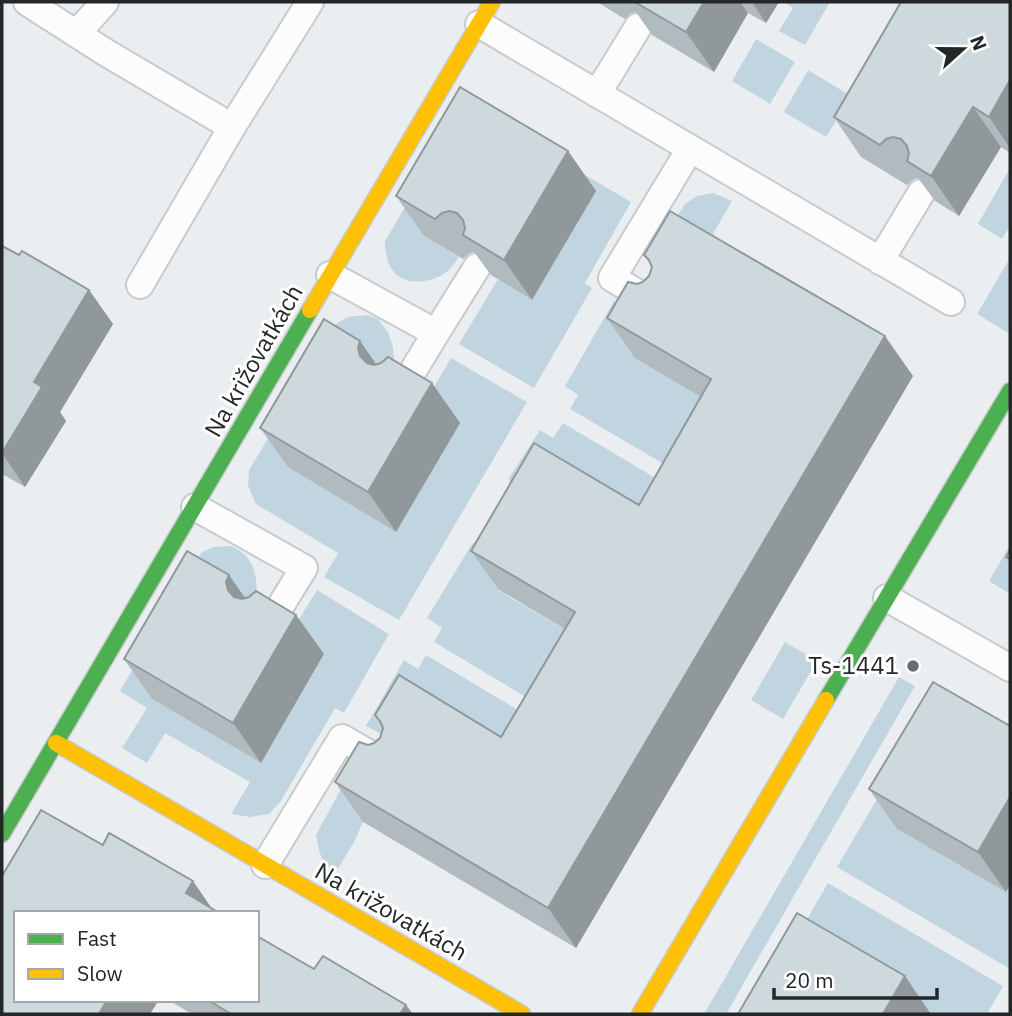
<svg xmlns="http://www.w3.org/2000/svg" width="1012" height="1016" font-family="'IBM Plex Sans',sans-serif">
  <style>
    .green { fill: #c1d5e1 }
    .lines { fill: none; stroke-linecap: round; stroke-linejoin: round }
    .lane-casing { stroke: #c8cbcc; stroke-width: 30 }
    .fast-casing { stroke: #c8cbcc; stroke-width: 19 }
    .slow-casing { stroke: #c8cbcc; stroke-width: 19 }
    .lane { stroke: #fcfcfd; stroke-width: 26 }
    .fast { stroke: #4caf50; stroke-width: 16 }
    .slow { stroke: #ffc107; stroke-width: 16 }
    .wall { fill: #b1bbbf }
    .shaded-wall { fill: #90989b }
    .building { fill: #ced9de; stroke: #90989b; stroke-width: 2 }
    .poi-dot { fill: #6a6d6e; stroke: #fff; stroke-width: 2.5 }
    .labels { text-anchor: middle; stroke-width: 6; stroke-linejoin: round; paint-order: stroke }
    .street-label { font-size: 24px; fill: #242728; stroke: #fff }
    .poi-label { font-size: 24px; fill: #242728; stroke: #fff; text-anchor: end }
  </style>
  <rect width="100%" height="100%" fill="#ebeef1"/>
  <path class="green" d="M783,2H830L805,45L779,31L793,8Z
    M756,39L795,62L770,104L732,81Z
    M808,70L851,96L826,137L784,112Z
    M465,105L485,116L631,202L585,283L592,288L534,388L459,344L498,279L532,300L595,192L424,236L459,257C456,261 453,266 449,270C435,282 407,288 394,272C387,264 385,252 385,241Z
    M1010,168V226L1002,239L978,224Z
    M713,193L732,201L702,253L657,247L685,204L697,196Z
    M1010,258V334L977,314Z
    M614,301L655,325L725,411L686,477L570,409L578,395L565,386Z
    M367,315L378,319L388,332L393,347L394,364L425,402L451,358L527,402L399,620L324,577L338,553L256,504L248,486L249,470L337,323L348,317Z
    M563,423L679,492L652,536L510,490L509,478L540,430L553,438Z
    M480,541L499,591L589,643L549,711L434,642L442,628L427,618L469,549L473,543Z
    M1010,545V594L989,581Z
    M231,546C254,556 257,573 257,597L152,699L261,763L324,655L290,634L317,590L389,634L344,713L335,708L281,801L269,814L250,817L231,814L250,782L165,733L147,763L122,748L147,708L120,691L201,553L213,547Z
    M785,642L817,661L783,719L751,700Z
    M426,655L543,725L516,769L407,748L366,726L404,660L418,669Z
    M899,677L915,686L726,1014H704Z
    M894,770L922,786L897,829L1005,891L1010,884V969L837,867Z
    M342,787L363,822L354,842L335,874L324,865L319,850L316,835Z
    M828,883L1003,986L987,1014H752Z"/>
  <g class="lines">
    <defs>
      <path id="lane" d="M27,2L105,52L232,127L310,2
        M479,24L951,302
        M77,33L105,2
        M597,94L638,27
        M880,261L921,193
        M330,275L436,333L402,389
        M140,285L232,127
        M656,304L612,278L690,149
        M436,333L477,267
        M195,507L304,568L270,623
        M887,598L1010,668
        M265,865L342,738L387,764"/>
      <path id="fast" d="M826,700L1010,391
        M2,834L310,310"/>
      <path id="slow" d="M310,310L492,2
        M56,743L522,1014
        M640,1014L826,700"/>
    </defs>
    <use href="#lane" class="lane-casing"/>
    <use href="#fast" class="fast-casing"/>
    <use href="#slow" class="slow-casing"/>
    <use href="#lane" class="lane"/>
    <use href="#fast" class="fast"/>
    <use href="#slow" class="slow"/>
  </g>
  <path class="wall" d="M597,2H779L766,23L748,13L714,72L652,35L636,12L631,13L625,19Z
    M1010,2V153L1001,147L959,216L935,201L918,178L914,179L907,185L861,157L834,117Z
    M568,151L596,191L532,300L491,275L474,252L470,253L463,259L424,236L396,196Z
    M2,246L89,290L113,324L60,412L66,421L25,487L2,474Z
    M644,255L913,376L576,948L363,822L335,782L368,745L374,743L380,738L383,728L375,715L501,737L565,629L499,590L471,551L639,505L701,397L635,358L607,318L637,284L643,282L649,276L652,267Z
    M376,364L432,383L460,423L396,532L288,467L260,428Z
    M245,598L296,615L324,654L261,763L152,699L124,659Z
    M1010,726V884L1006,892L897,829L869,789Z
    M314,969L413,1014H192L168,1000H257Z"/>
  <path class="shaded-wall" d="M704,2H740L748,13L714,72L686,32Z
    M752,2H779L766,23Z
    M1010,80V148L989,117Z
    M973,107L1001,147L959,216L931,176Z
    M568,151L596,191L532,300L504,260Z
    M89,290L113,324L60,412L66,421L25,487L2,453L34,382Z
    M885,336L913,376L576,948L548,908Z
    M360,341L388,381L386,388L360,356L358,348Z
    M432,383L460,423L396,532L368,492Z
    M229,575L257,615L254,622L228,590L226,582Z
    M296,615L324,654L261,763L233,723Z
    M1010,797V884L1006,892L978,852Z
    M193,881L215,913L186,893Z
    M905,976L931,1014H883Z
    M107,1000H159L150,1014H99Z
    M406,1005L413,1014H400Z"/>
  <path class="building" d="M635,2H704L686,32Z
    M901,2H1010V80L989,117L973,107L931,176L907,161L909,154L907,146L901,139L893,137L886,139L880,145L834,117Z
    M460,87L568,151L504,260L463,235L465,228L463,220L457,213L449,211L442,213L435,219L396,196Z
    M670,211L885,336L548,908L335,782L359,742L368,745L374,743L380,738L383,728L380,721L375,715L399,675L501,737L575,612L471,551L534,443L639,505L711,379L607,318L628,282L637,284L643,282L649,276L652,267L649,260L644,255Z
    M2,246L19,255L22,251L89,290L34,382L42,387L2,453Z
    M324,319L360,341L358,348L360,356L367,363L374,365L381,363L388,357L432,383L368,492L260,428Z
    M1010,550V559L1006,557Z
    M187,551L229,575L226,582L228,590L234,597L242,599L249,597L256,591L296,615L233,723L124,659Z
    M933,682L1010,726V797L978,852L869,789Z
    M41,810L103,845L109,833L193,881L186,893L219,913H16V1000H107L99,1014H2V876Z
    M797,913L905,976L883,1014H738Z
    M257,936L314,969L323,956L406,1005L400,1014H231L208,1000H257Z"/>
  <circle class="poi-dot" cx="913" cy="666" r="7"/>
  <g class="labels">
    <g class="street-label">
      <text transform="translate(254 361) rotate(-60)" y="8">Na križovatkách</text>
      <text transform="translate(391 912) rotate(30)" y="8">Na križovatkách</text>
    </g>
    <g class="poi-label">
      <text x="899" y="674">Ts-1441</text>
    </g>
  </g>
  <rect width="1012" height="1016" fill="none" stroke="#242728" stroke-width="7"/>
  <rect x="14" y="911" width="245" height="91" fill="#ffffff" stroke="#a7a9a9" stroke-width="2"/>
  <rect x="28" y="934" width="35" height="10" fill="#4caf50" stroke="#a7a9a9" stroke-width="2"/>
  <text x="77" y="946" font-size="21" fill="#242728">Fast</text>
  <rect x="28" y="969" width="35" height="10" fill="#ffc107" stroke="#a7a9a9" stroke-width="2"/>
  <text x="77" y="981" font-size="21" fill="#242728">Slow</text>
  <g transform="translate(963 49) rotate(69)" stroke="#ffffff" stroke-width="5" paint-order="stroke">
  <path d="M0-5L12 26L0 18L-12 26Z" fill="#242728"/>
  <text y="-10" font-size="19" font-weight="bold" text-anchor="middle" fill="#242728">N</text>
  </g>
  <path d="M774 988v10h163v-10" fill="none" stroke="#242728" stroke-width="3.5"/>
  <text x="785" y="988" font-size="21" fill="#242728" stroke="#ffffff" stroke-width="5" paint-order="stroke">20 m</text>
</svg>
